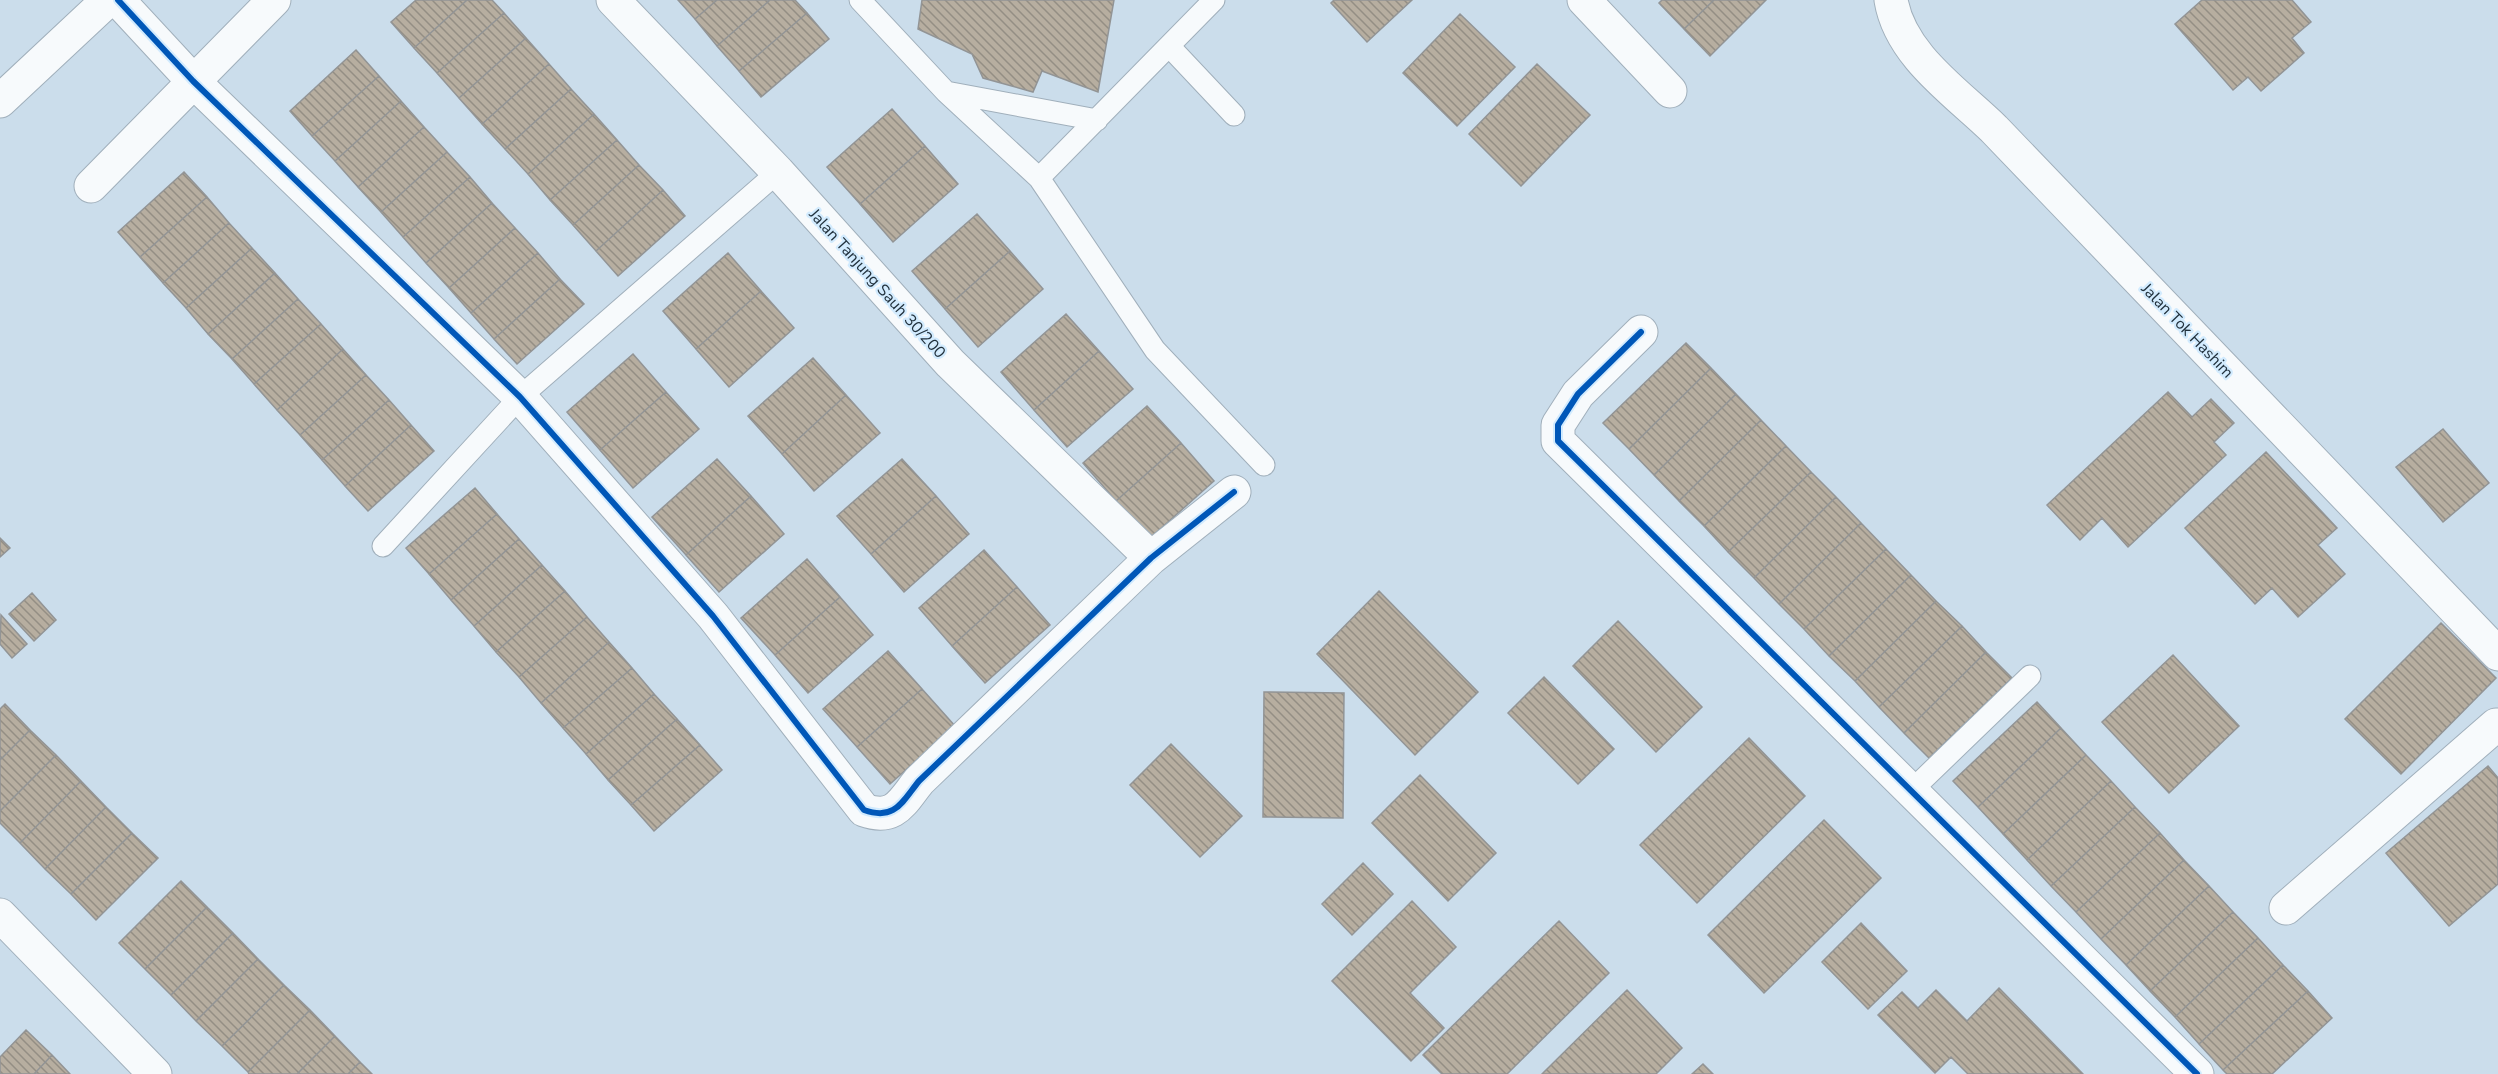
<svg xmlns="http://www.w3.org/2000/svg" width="2498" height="1074" font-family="'Nunito Sans',sans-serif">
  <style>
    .building { fill: url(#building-back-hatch); stroke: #929495; stroke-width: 1.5 }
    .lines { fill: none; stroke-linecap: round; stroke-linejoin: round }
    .lane-casing { stroke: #a0afbb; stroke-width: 23 }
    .street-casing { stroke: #a0afbb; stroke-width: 35 }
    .lane { stroke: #f7fafc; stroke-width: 21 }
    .street { stroke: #f7fafc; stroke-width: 33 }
    .cycleway-casing { stroke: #d2ebfe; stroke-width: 10 }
    .cycleway { stroke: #0057b8; stroke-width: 6 }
    .labels { text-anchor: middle; stroke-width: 4.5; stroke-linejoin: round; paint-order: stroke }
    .street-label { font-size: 16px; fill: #21313d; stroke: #d2ebfe }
  </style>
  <defs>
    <pattern id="building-back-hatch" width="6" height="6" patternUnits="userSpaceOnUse" patternTransform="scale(1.5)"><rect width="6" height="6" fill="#b7aea0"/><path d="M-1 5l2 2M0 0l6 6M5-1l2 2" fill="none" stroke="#948e84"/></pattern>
  </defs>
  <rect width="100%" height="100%" fill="#cbddeb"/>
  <path class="building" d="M416,0H467L414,48L391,22Z
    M467,0H492L504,13L437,73L414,48Z
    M678,0H717L695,19Z
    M717,0H770L717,46L695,19Z
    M770,0H795L807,13L739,71L717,46Z
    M922,0H1114L1098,92L1042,71L1033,92L983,78L972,54L918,29Z
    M1334,0H1412L1367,42L1331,3Z
    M1662,0H1714L1684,29L1659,3Z
    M1714,0H1766L1710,56L1684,29Z
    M2202,0H2292L2311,22L2292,38L2304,53L2261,91L2248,77L2233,90L2175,24Z
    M504,13L526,38L459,98L437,73Z
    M807,13L829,39L761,97L739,71Z
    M1460,14L1515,67L1457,126L1403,73Z
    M526,38L549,64L482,124L459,98Z
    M356,50L379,76L312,136L290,111Z
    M549,64L571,89L505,149L482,124Z
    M1537,64L1590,115L1521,186L1469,134Z
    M379,76L401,101L335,161L312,136Z
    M571,89L594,114L528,174L505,149Z
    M401,101L424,127L358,187L335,161Z
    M892,109L925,146L860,204L827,167Z
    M594,114L617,140L550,200L528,174Z
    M424,127L447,152L381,212L358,187Z
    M617,140L639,165L573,225L550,200Z
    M925,146L958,184L893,242L860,204Z
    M447,152L470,177L403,237L381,212Z
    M639,165L663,190L596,251L573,225Z
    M184,172L207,197L140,257L118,232Z
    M470,177L492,203L426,263L403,237Z
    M663,190L685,216L618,276L596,251Z
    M207,197L229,223L163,283L140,257Z
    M492,203L515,228L449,288L426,263Z
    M977,214L1010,251L945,309L912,271Z
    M229,223L252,248L186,308L163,283Z
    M515,228L538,253L471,313L449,288Z
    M252,248L275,273L208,334L186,308Z
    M1010,251L1043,289L978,347L945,309Z
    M538,253L560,279L494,339L471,313Z
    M728,253L761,291L696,349L663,311Z
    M275,273L298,299L232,359L208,334Z
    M560,279L584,304L517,364L494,339Z
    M761,291L794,328L729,387L696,349Z
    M298,299L321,324L254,384L232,359Z
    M1066,314L1099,351L1034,410L1001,372Z
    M321,324L343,349L277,410L254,384Z
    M1686,343L1711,368L1629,449L1603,423Z
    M343,349L366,375L300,435L277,410Z
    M1099,351L1133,389L1067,447L1034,410Z
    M633,354L666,392L600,450L567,412Z
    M813,358L846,395L782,454L748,416Z
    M1711,368L1736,394L1654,475L1629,449Z
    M366,375L389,400L322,460L300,435Z
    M666,392L699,429L633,488L600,450Z
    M2168,392L2192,417L2211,399L2234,423L2214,442L2226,455L2128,547L2102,518L2080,540L2047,505Z
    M1736,394L1761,420L1679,501L1654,475Z
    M846,395L880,433L814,491L782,454Z
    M389,400L411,425L345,486L322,460Z
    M1147,406L1181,443L1116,501L1083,463Z
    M1761,420L1786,446L1704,526L1679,501Z
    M411,425L434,451L368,511L345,486Z
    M2443,429L2489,483L2443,522L2396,467Z
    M1181,443L1214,481L1149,539L1116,501Z
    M1786,446L1811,472L1728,552L1704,526Z
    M2266,452L2337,528L2318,545L2345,574L2298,617L2272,588L2255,604L2185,528Z
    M717,459L751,496L686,555L652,517Z
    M902,459L936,496L871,554L837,516Z
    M1811,472L1836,497L1754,578L1728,552Z
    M475,488L497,514L429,574L406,548Z
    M751,496L784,534L719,592L686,555Z
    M936,496L969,534L904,592L871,554Z
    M1836,497L1861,523L1779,604L1754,578Z
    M497,514L519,539L451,600L429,574Z
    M1861,523L1886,549L1804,629L1779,604Z
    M0,538L10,548L0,557Z
    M519,539L542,565L474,626L451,600Z
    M1886,549L1911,575L1829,656L1804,629Z
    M984,550L1017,587L952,646L919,608Z
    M807,559L840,597L775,655L741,618Z
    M542,565L565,591L496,652L474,626Z
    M1911,575L1936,601L1855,681L1829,656Z
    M1017,587L1050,625L985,683L952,646Z
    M565,591L587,617L519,677L496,652Z
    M1379,591L1478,692L1415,755L1317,654Z
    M32,593L56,620L34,641L9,614Z
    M840,597L873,635L808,693L775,655Z
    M1936,601L1962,626L1879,707L1855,681Z
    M1,615L27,644L12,658L0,644Z
    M587,617L609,642L541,703L519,677Z
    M1618,621L1702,707L1656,752L1573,666Z
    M2441,623L2496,678L2401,774L2345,719Z
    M1962,626L1986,652L1904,733L1879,707Z
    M609,642L632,668L563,728L541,703Z
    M888,651L922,689L857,747L823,709Z
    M1986,652L2012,678L1929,758L1904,733Z
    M2173,655L2239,726L2169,793L2102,722Z
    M632,668L654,694L586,754L563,728Z
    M1544,677L1614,749L1578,784L1508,713Z
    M922,689L955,726L890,784L857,747Z
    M1264,692L1344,693L1343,818L1263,817Z
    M654,694L677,719L608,780L586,754Z
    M2037,702L2061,728L1978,807L1953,781Z
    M5,704L30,730L0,760V709Z
    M677,719L700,745L631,805L608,780Z
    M2061,728L2086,755L2003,834L1978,807Z
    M30,730L56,755L0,811V760Z
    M1749,738L1805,796L1697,903L1640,845Z
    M1171,744L1242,816L1200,857L1130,785Z
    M700,745L722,770L654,831L631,805Z
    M56,755L81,781L20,843L0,823V811Z
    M2086,755L2111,781L2027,860L2003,834Z
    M2488,766L2498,778V884L2449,926L2386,853Z
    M1420,775L1496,853L1448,901L1372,823Z
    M81,781L106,807L45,869L20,843Z
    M2111,781L2135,807L2051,886L2027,860Z
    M106,807L132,833L71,894L45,869Z
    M2135,807L2160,833L2076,912L2051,886Z
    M1824,820L1881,878L1764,993L1708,935Z
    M132,833L158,858L96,920L71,894Z
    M2160,833L2184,860L2101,939L2076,912Z
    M2184,860L2209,886L2126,965L2101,939Z
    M1363,863L1393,894L1352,935L1322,904Z
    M181,881L207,907L145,969L119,943Z
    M2209,886L2233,912L2150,991L2126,965Z
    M1412,901L1456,947L1410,993L1444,1028L1411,1061L1332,981Z
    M207,907L233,933L171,995L145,969Z
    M2233,912L2258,938L2175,1017L2150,991Z
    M1559,921L1609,973L1507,1074H1442L1423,1055Z
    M1861,923L1907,971L1868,1009L1822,962Z
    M233,933L258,959L196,1021L171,995Z
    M2258,938L2283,965L2199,1044L2175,1017Z
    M258,959L284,985L222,1046L196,1021Z
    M2283,965L2308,991L2223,1070L2199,1044Z
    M284,985L310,1010L248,1072L222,1046Z
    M1999,988L2083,1074H1968L1951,1057L1935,1073L1878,1015L1902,992L1918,1008L1936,990L1967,1021Z
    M1627,990L1682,1048L1656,1074H1542Z
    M2308,991L2332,1018L2272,1074H2227L2223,1070Z
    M310,1010L335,1036L297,1074H249L248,1072Z
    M26,1030L52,1055L34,1074H0V1057Z
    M335,1036L360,1062L348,1074H297Z
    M52,1055L70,1074H34Z
    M360,1062L372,1074H348Z
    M1703,1064L1713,1074H1692Z"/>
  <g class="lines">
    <defs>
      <path id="lane" d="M860,0L946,92L1039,178L1214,0
        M1169,46L1234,115
        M946,92L1097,120
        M1039,178L1155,350L1264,465
        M383,546L520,397L778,172
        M1911,791L2030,676"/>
      <path id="street" d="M118,0L193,81L520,397L713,616L864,810C895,821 902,802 919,781L1151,558L1234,492
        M613,0L778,172L950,363L1151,558
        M1584,0L1670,91
        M1891,0C1900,55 1956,92 1994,129L2498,654
        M0,101L108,0
        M91,186L274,0
        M1641,332L1578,394L1558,425V441L2197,1074
        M2286,908L2496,725L2498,728
        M0,915L155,1074"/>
    </defs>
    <use href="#lane" class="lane-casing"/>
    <use href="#street" class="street-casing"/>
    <use href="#lane" class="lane"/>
    <use href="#street" class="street"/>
    <defs>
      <path id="cycleway" d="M118,0L193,81L520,397L713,616L864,810C895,821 902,802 919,781L1151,558L1234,492
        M1641,332L1578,394L1558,425V441L2197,1074"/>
    </defs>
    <use href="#cycleway" class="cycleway-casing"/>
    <use href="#cycleway" class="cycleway"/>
  </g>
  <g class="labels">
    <g class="street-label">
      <text transform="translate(878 283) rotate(48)" y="6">Jalan Tanjung Sauh 30/200</text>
      <text transform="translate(2188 330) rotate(46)" y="6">Jalan Tok Hashim</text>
    </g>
  </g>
</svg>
